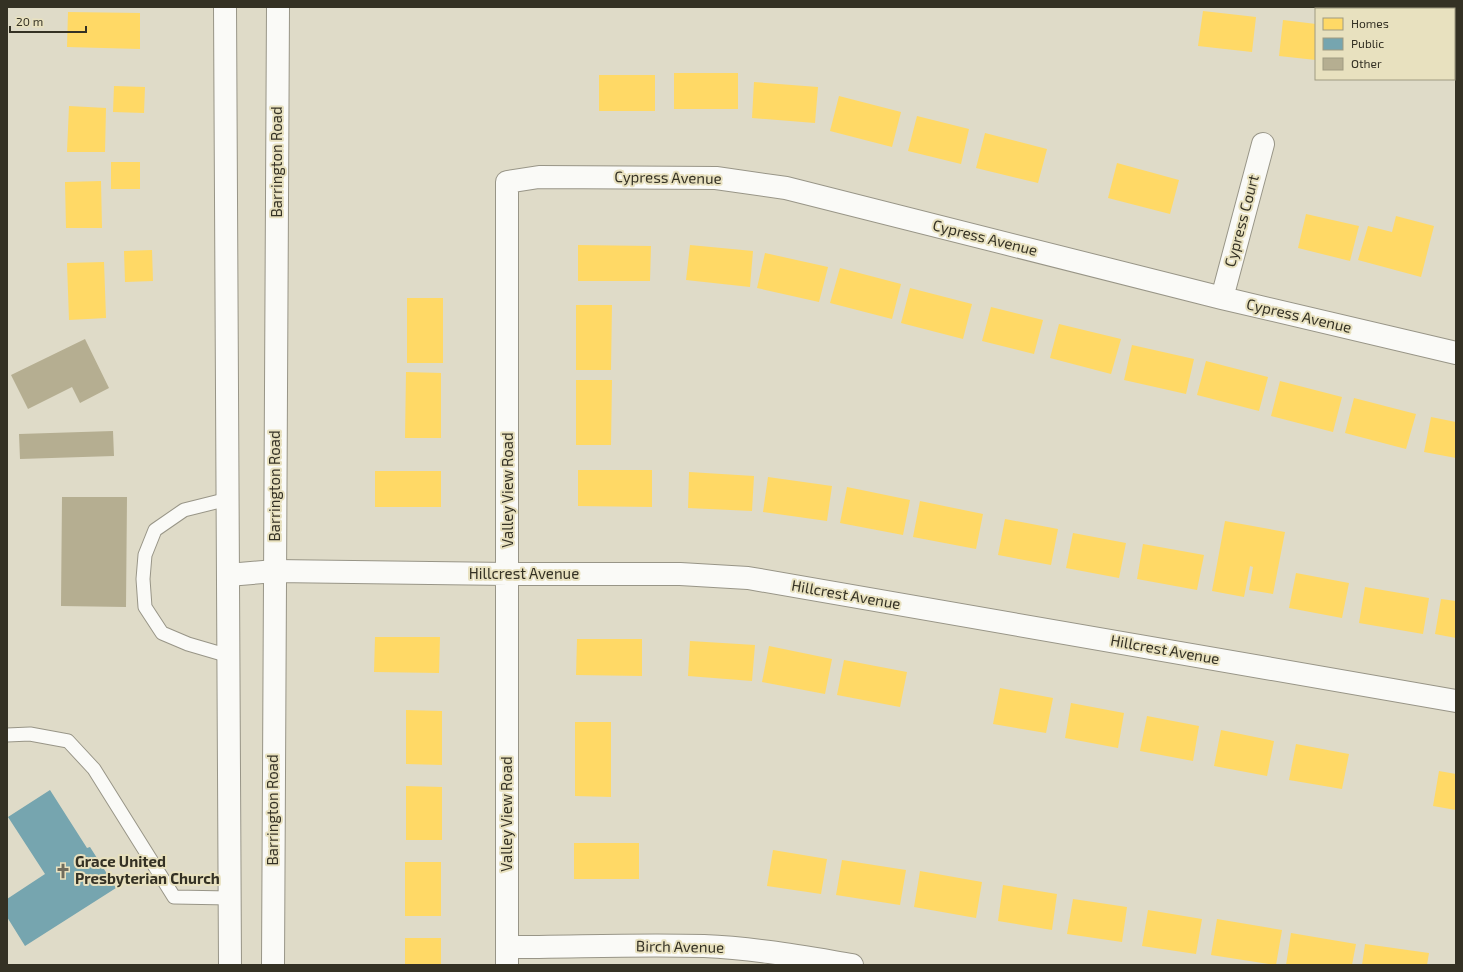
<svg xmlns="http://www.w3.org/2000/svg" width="1463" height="972" font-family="'Exo 2',sans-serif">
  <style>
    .homes { fill: #ffd966 }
    .public { fill: #76a5af }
    .building { fill: #b5ae91 }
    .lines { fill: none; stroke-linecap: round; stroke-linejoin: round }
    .service-casing { stroke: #989587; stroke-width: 15 }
    .minor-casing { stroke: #989587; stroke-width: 24 }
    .secondary-casing { stroke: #989587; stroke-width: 24 }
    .service { stroke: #fafaf7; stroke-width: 13 }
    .minor { stroke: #fafaf7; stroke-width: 22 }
    .secondary { stroke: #fafaf7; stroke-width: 22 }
    .labels { text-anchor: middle; stroke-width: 4; stroke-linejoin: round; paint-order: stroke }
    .street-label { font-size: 15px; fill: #343124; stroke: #e8e1bf }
    .poi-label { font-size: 15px; font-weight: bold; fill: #343124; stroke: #e8e1bf; text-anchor: start }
  </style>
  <rect width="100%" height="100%" fill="#dfdbc8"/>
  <path class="homes" d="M1203,11L1256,17L1252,52L1198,46Z
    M68,12L140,13V49L67,47Z
    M1283,20L1316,24V60L1279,56Z
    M674,73H738V109H674Z
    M599,75H655V111H599Z
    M754,82L818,87L815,123L752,118Z
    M114,86L145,87L144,113L113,112Z
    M839,96L901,112L892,147L830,131Z
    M69,106L106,108L105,152H67Z
    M917,116L969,129L961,164L908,151Z
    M985,133L1047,149L1038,183L976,168Z
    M111,162H140V189H111Z
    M1117,163L1179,180L1170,214L1108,198Z
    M101,181L102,228H66L65,182Z
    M1306,214L1359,226L1350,261L1298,248Z
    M1396,216L1434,226L1421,277L1358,260L1368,226L1392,232Z
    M578,245L651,246L650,281H578Z
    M690,245L753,251L750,287L686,280Z
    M152,250L153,281L125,282L124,251Z
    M765,253L828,267L819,302L757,288Z
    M104,262L106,318L69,320L67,263Z
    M840,268L901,284L892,319L830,303Z
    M910,288L972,304L963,339L901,323Z
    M407,298H443V363H407Z
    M576,305H612L611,370H576Z
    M991,307L1043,320L1034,354L982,341Z
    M1059,324L1121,339L1111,374L1050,358Z
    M1132,345L1194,359L1186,394L1124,380Z
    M1206,361L1268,377L1259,411L1197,395Z
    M406,372L441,373V438H405Z
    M576,380H612L611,445H576Z
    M1280,381L1342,397L1333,432L1271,416Z
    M1354,398L1416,414L1406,449L1345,433Z
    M1431,417L1456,422V458L1424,452Z
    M578,470H652V507L578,506Z
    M375,471H441V507H375Z
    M689,472L754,476L752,511L688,508Z
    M768,477L832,486L827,521L763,512Z
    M847,487L910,500L903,535L840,523Z
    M920,501L983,514L976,549L913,537Z
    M1005,519L1058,529L1051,565L998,555Z
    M1225,521L1285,532L1273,594L1249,590L1253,567L1250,566L1244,597L1212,591Z
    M1073,533L1126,543L1119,578L1066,568Z
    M1143,544L1204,555L1197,590L1137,579Z
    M1296,573L1349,583L1342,618L1289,608Z
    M1365,587L1429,598L1423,634L1359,623Z
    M1441,599L1456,601V638L1435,634Z
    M375,637H440L439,673L374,672Z
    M577,639H642V676L576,675Z
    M690,641L755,645L752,681L688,676Z
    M769,646L832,659L825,694L762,682Z
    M844,660L907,672L900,707L837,695Z
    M1000,688L1053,698L1046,733L993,724Z
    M1071,703L1124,713L1118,748L1065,738Z
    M406,710L442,711V765L406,764Z
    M1147,716L1199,726L1193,761L1140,751Z
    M575,722H611V797L575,796Z
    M1221,730L1274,741L1267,776L1214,766Z
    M1296,744L1349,754L1342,789L1289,780Z
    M1439,771L1456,774V810L1433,806Z
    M406,786L442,787V840H406Z
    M574,843H639V879H574Z
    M773,850L827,859L821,894L767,886Z
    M842,860L906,870L900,905L836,895Z
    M405,862H441V916H405Z
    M920,871L982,882L976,918L914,907Z
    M1003,885L1057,894L1052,930L998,921Z
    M1073,899L1127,907L1122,942L1067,934Z
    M1148,910L1202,919L1196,954L1142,946Z
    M1217,919L1282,930L1276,965L1211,955Z
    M1291,933L1356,944L1352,965H1286Z
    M405,938H441V965H405Z
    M1365,944L1429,953L1427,965H1362Z"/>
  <path class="public" d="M50,790L87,848L90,847L116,888L25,946L7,917V899L45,874L8,817Z"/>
  <path class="building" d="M85,339L109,388L80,403L72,387L28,409L11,375Z
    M113,431L114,456L20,459L19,434Z
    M62,497H127L126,607L61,606Z"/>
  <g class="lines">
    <defs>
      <path id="service" d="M228,499L184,510L155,530L145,555L143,579L145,607L162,633L188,644L229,656
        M7,735L30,734L68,741L94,769L174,897L230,898"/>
      <path id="minor" d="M1222,298L1263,144
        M228,575L275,571L508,574H680L748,578L1456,701
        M507,947C573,947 639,944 704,946C754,948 803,957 852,965
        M507,965V182L539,177L716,178L786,188L1222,298L1456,353"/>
      <path id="secondary" d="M225,7L230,965
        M273,965L278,7"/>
    </defs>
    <use href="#service" class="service-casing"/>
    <use href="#minor" class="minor-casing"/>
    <use href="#secondary" class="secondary-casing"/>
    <use href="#service" class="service"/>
    <use href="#minor" class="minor"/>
    <use href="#secondary" class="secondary"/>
  </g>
  <defs>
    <symbol id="church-bare" viewBox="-9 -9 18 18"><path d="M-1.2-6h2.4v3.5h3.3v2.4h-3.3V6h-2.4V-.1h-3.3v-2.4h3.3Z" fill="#706c5d" stroke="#e8e1bf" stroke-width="2.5" paint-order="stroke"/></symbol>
  </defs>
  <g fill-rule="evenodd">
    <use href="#church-bare" x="52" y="860" width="22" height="22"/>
  </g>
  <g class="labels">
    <g class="street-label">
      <text transform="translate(277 162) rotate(-90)" y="5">Barrington Road</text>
      <text transform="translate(668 178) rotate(1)" y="5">Cypress Avenue</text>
      <text transform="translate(1242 221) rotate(-75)" y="5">Cypress Court</text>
      <text transform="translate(985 238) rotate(14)" y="5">Cypress Avenue</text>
      <text transform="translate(1299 316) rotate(13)" y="5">Cypress Avenue</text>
      <text transform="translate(275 486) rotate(-90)" y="5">Barrington Road</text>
      <text transform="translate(508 490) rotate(-90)" y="5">Valley View Road</text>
      <text x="524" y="579">Hillcrest Avenue</text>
      <text transform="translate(846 595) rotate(10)" y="5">Hillcrest Avenue</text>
      <text transform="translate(1165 650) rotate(10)" y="5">Hillcrest Avenue</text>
      <text transform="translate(273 810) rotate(-90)" y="5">Barrington Road</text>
      <text transform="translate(507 814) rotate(-90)" y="5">Valley View Road</text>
      <text transform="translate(680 947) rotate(1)" y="5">Birch Avenue</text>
    </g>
    <g class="poi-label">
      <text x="75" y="867">Grace United<tspan x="75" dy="17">Presbyterian Church</tspan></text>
    </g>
  </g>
  <rect width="1463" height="972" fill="none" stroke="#343124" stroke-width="16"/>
  <rect x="1315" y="8" width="140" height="72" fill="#e8e1bf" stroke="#a09b81"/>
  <rect x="1323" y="18" width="20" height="12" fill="#ffd966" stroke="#a09b81"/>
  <text x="1351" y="28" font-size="12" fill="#343124">Homes</text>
  <rect x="1323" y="38" width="20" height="12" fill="#76a5af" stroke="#a09b81"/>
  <text x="1351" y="48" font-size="12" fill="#343124">Public</text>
  <rect x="1323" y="58" width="20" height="12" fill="#b5ae91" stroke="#a09b81"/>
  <text x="1351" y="68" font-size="12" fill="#343124">Other</text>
  <path d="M10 26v6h76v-6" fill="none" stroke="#343124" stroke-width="2"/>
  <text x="16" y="26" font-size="12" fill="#343124" stroke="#e8e1bf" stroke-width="3" paint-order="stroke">20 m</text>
</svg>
